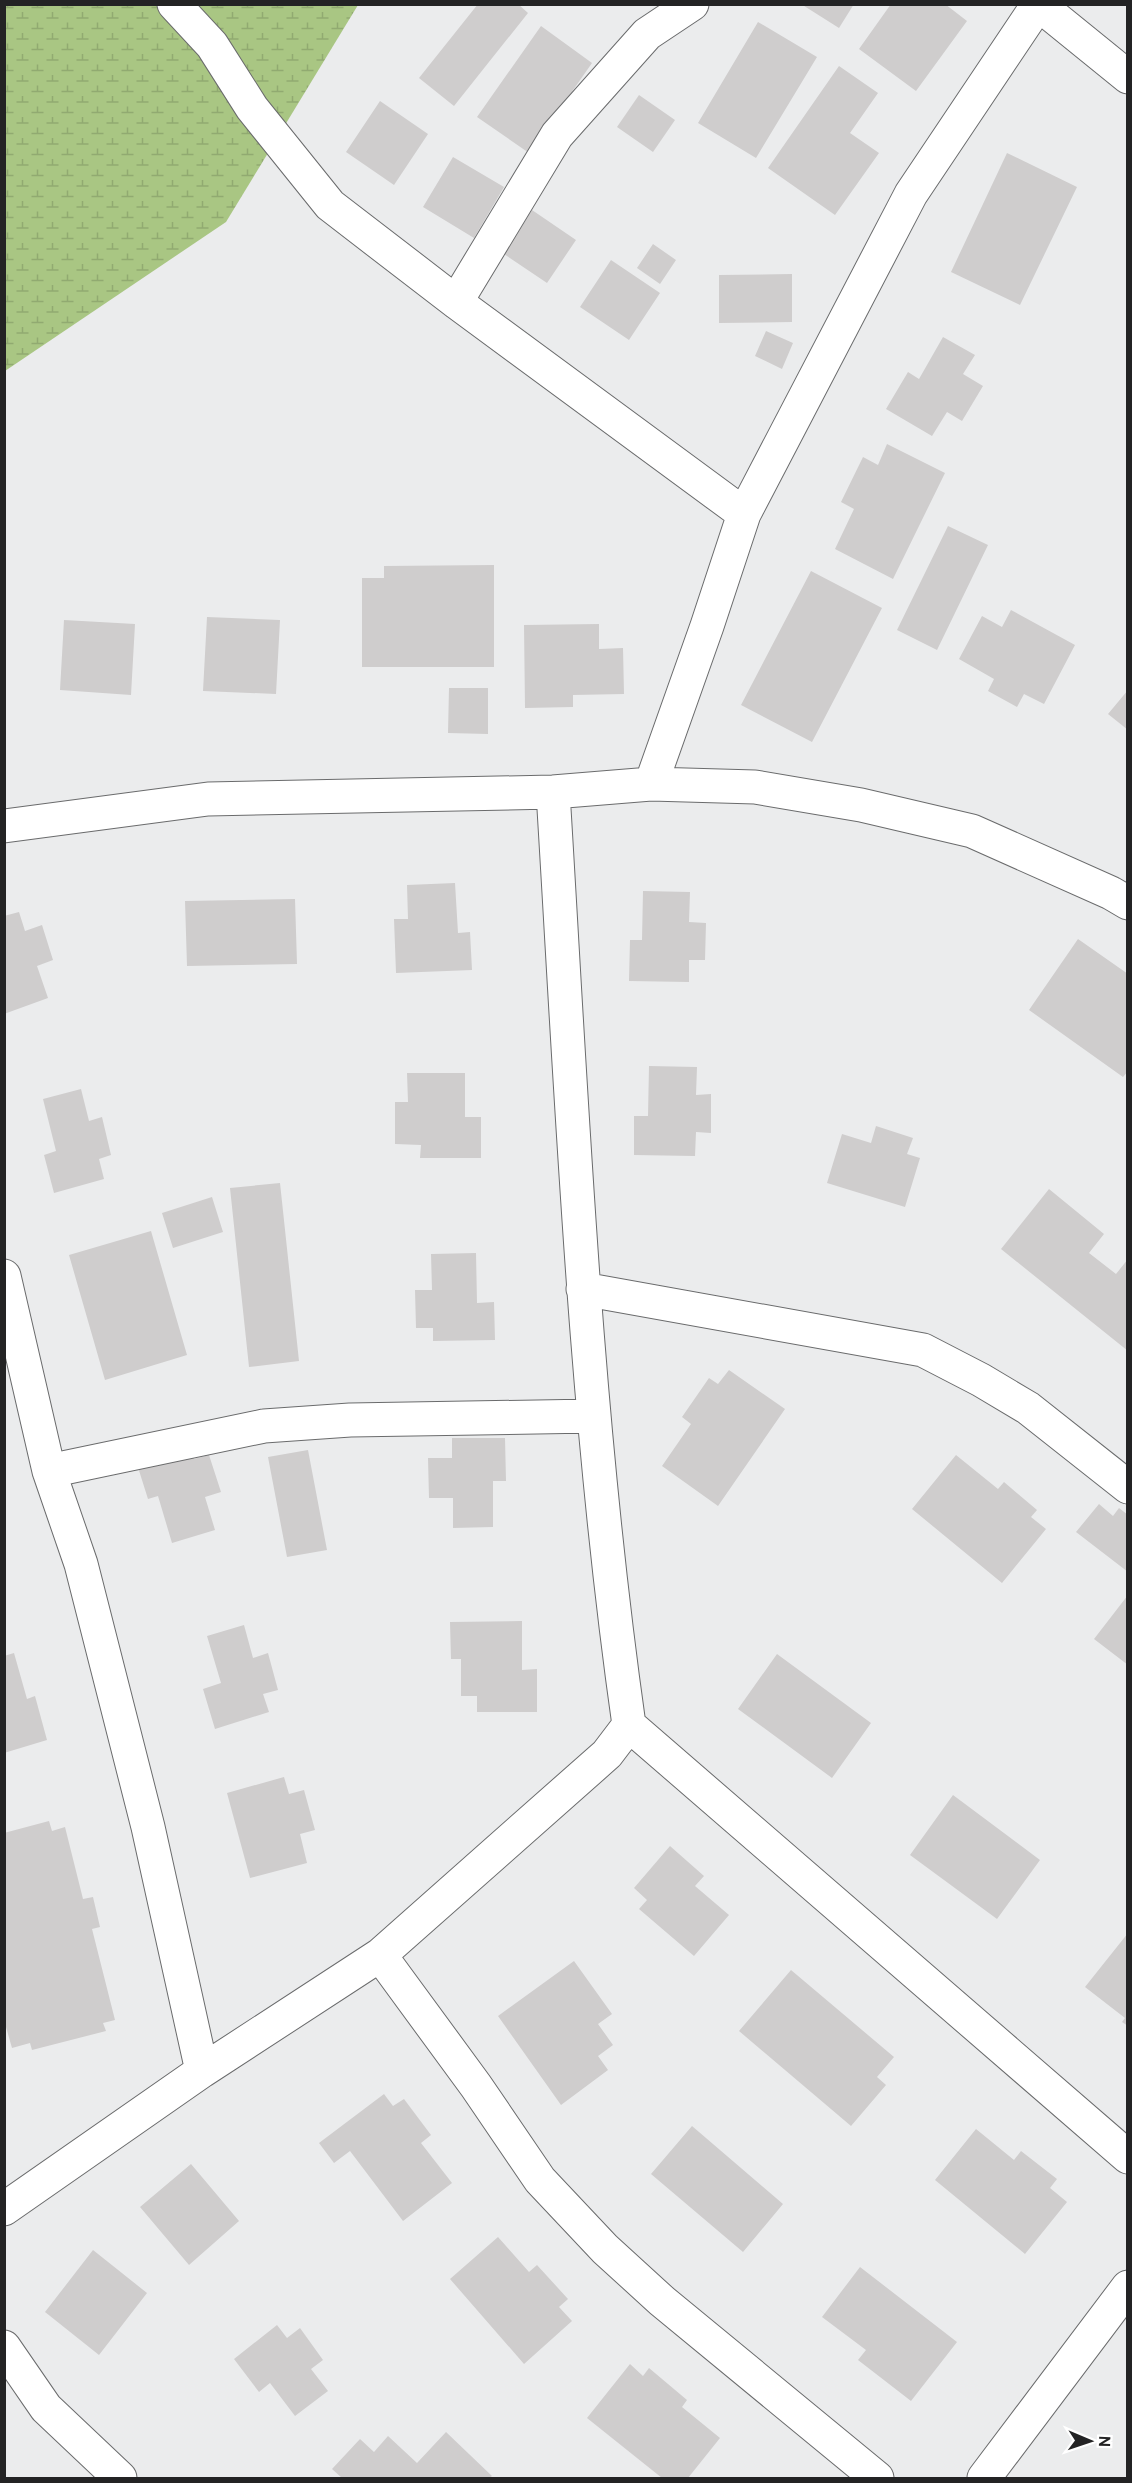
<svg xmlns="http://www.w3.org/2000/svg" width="1132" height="2483" font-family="Overpass,sans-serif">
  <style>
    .wetland { fill: url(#wetland-marsh) }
    .building { fill: #cfcdcd }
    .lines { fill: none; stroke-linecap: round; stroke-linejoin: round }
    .minor-casing { stroke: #6a6b6c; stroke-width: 35 }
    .minor { stroke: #fff; stroke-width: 33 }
  </style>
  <defs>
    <pattern id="wetland-marsh" width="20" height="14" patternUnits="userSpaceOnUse" patternTransform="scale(1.5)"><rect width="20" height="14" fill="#a9c683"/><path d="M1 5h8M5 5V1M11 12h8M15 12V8" fill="none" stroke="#91aa71"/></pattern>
  </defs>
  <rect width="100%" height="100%" fill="#ebeced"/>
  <path class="wetland" d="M5,5H358L226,222L5,371Z"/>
  <path class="building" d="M478,4H518L528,13L454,106L419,78Z
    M801,4H854L839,28Z
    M891,4H945L967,21L916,91L859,49Z
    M758,22L817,57L756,158L698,123Z
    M541,26L592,63L529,153L477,117Z
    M839,66L878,93L850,133L879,153L835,215L768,168Z
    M639,95L675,120L653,152L617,127Z
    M380,101L428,134L394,185L346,152Z
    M1007,153L1077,187L1020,305L951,272Z
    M453,157L504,187L474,238L423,207Z
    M532,210L576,240L547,283L504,254Z
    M653,244L676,260L660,284L637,268Z
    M611,260L660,293L629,340L580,307Z
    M792,274V322L719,323V275Z
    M766,331L793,343L782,369L755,356Z
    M943,337L975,355L963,374L983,386L962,421L947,412L932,436L886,409L908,372L919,379Z
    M887,444L945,473L893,579L835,549L854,509L841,502L863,457L878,465Z
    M948,526L988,545L937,650L897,630Z
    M494,565V667H362V578H384V566Z
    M811,571L882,608L812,742L741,705Z
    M1011,610L1075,645L1044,704L1024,694L1017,707L988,691L994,679L959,659L982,616L1002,627Z
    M207,617L280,620L276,694L203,691Z
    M64,620L135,624L131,695L60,690Z
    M599,624V649L623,648L624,694L573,695V707L525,708L524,625Z
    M449,688H488V734L448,733Z
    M1128,690V730L1108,714Z
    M455,883L458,933L470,932L472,970L396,973L394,919H408L407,885Z
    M643,891L690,892L689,922L706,923L705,960H689V982L629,981L630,940H642Z
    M295,899L297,964L187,966L185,901Z
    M19,912L25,931L42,925L53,960L37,966L48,998L4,1014V916Z
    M1078,939L1128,974V1071L1123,1077L1029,1010Z
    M649,1066L697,1067L696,1095L711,1094V1133L696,1132L695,1156L634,1155V1116H648Z
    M407,1073H465V1117H481V1158H420L421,1145L395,1144V1102H408Z
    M81,1089L89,1121L102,1117L111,1155L99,1159L104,1179L54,1193L44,1155L56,1151L43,1099Z
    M876,1126L913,1138L907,1154L920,1158L905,1207L827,1183L842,1134L871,1143Z
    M280,1183L299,1361L249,1367L230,1188Z
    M1049,1189L1104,1234L1089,1253L1116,1274L1128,1259V1351L1001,1249Z
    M212,1197L223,1232L173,1248L162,1213Z
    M151,1231L187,1355L105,1380L69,1255Z
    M476,1253L477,1303L494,1302L495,1340L433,1341V1328H416L415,1290H432L431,1254Z
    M729,1370L785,1409L718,1506L662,1466L691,1424L682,1417L709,1378L718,1384Z
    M452,1438H505L506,1481H493V1527L453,1528V1498H429L428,1458H452Z
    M189,1445L194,1459L209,1455L221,1492L205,1497L215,1530L172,1543L158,1496L148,1499L136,1461Z
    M308,1450L327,1550L287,1557L268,1457Z
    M956,1455L998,1489L1004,1482L1037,1510L1031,1517L1046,1529L1002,1583L912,1509Z
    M1099,1504L1113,1516L1119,1508L1128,1515V1572L1076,1532Z
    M1128,1595V1665L1094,1639Z
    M522,1621V1670L537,1669V1712H477V1696H461V1659H451L450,1622Z
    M244,1625L253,1658L268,1653L278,1690L263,1694L269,1712L215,1729L203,1689L221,1683L207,1636Z
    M14,1653L27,1699L35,1696L47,1740L4,1753V1656Z
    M777,1654L871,1723L832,1778L738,1709Z
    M284,1777L289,1794L304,1790L315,1830L300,1834L307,1863L250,1878L227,1793Z
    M953,1795L1040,1860L997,1919L910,1855Z
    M49,1821L52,1831L65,1827L83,1899L93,1897L100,1927L92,1929L115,2020L103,2023L106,2031L32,2050L30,2043L12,2048L4,2020V1833Z
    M670,1846L704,1876L695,1886L729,1915L694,1956L639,1909L647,1900L634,1888Z
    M1128,1933V2026L1122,2022L1125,2018L1085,1987Z
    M574,1961L612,2014L598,2024L613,2045L598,2056L608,2070L561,2105L498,2016Z
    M791,1970L894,2057L877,2077L886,2085L851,2126L739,2031Z
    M384,2094L393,2106L404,2099L431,2135L421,2143L452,2183L403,2221L350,2151L334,2163L319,2143Z
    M692,2126L783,2204L743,2252L651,2174Z
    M976,2129L1014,2160L1021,2151L1057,2179L1050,2188L1067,2202L1025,2254L935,2180Z
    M191,2164L239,2221L189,2265L140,2207Z
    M498,2237L529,2272L537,2265L568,2299L559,2307L572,2321L524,2364L450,2279Z
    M93,2250L147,2293L99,2355L45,2312Z
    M860,2267L957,2342L911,2401L858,2360L866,2350L822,2317Z
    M277,2325L287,2338L300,2328L323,2360L311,2369L328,2391L295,2416L270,2383L259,2392L234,2359Z
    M630,2364L643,2376L649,2368L687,2400L682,2407L720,2438L688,2478H662L587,2418Z
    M446,2432L492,2476L489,2478H342L332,2469L360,2439L374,2452L388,2436L417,2463Z"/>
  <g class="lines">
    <defs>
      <path id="minor" d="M174,4L212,45L252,108L330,205L456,302L744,514
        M1038,4L1128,77
        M456,302L557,135L647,34L692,4
        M651,784L707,626L744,514L911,194L1037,6L1036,4
        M553,792C572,1103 585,1416 629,1725L1128,2157
        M4,826L208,799L553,792L651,784L755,787L861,805L972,831L1111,893L1128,903
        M4,1276L49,1471L81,1564L148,1827L202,2071
        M583,1289L923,1350L981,1380L1028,1408L1128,1487
        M49,1471L264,1426L350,1420L594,1416
        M380,1955L476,2086L540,2180L605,2249L662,2301L877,2478
        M4,2209L202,2071L380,1955L607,1754L629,1725
        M4,2347L46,2408L120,2478
        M984,2478L1128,2287"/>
    </defs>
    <use href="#minor" class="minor-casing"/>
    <use href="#minor" class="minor"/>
  </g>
  <rect width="1132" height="2483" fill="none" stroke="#232324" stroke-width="12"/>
  <g transform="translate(1090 2441) rotate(92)" stroke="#ffffff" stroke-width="4.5" paint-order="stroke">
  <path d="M0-4.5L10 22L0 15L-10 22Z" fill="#232324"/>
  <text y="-9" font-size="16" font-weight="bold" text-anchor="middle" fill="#232324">N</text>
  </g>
</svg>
